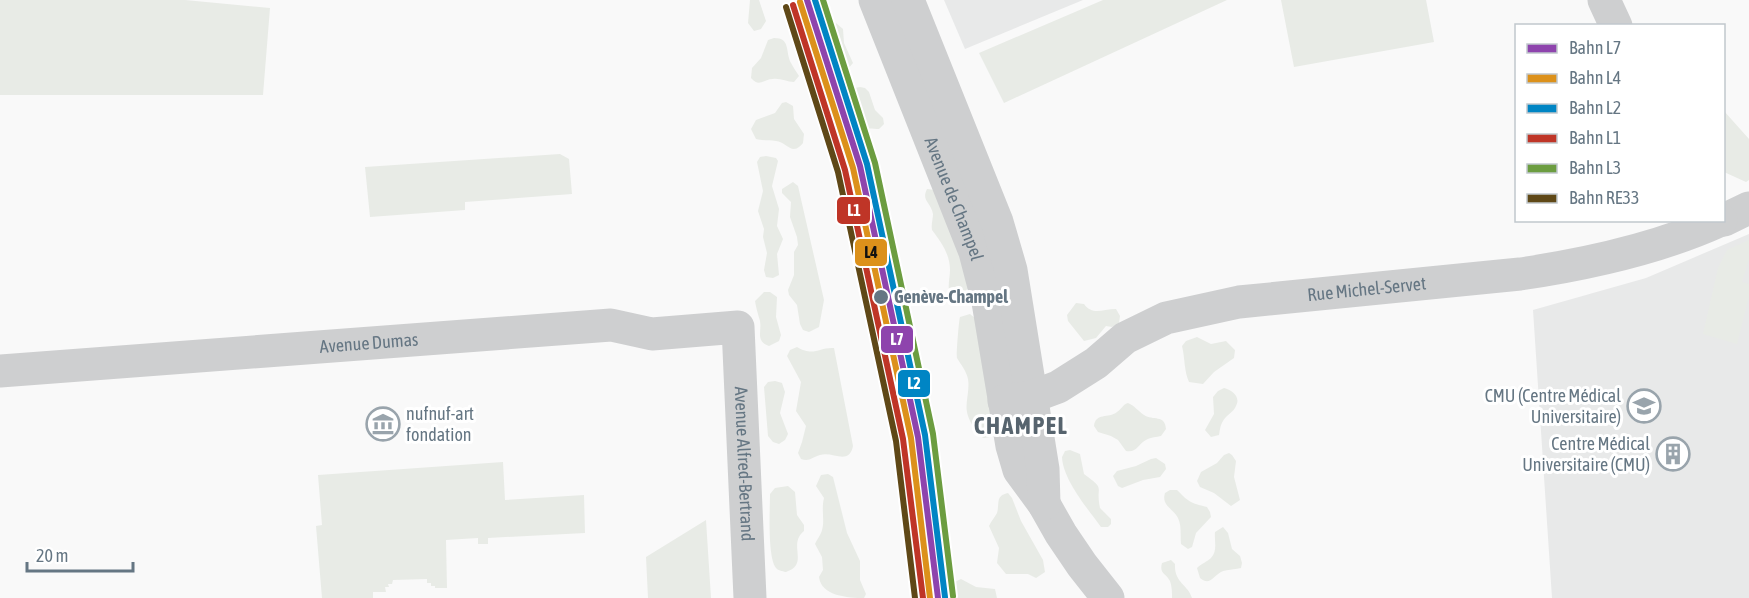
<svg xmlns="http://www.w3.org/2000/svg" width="1749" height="598" font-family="'Asap Condensed',sans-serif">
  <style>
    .built { fill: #e8e9e9 }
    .green { fill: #e8ebe6 }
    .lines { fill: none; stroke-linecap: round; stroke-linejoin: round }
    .minor { stroke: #cecfd0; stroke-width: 33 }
    .rail-1-casing { stroke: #fff; stroke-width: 10 }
    .rail-2-casing { stroke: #fff; stroke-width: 10 }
    .rail-3-casing { stroke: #fff; stroke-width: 10 }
    .rail-4-casing { stroke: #fff; stroke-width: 10 }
    .rail-5-casing { stroke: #fff; stroke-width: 10 }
    .rail-6-casing { stroke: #fff; stroke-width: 10 }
    .rail-1 { stroke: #8e44ad; stroke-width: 6 }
    .rail-2 { stroke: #dc911b; stroke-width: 6 }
    .rail-3 { stroke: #0085c4; stroke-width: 6 }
    .rail-4 { stroke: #bf3527; stroke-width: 6 }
    .rail-5 { stroke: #6c9d40; stroke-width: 6 }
    .rail-6 { stroke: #5f4817; stroke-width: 6 }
    .stop-dot { fill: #657683; stroke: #fff; stroke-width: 2 }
    .labels { text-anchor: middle; stroke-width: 6; stroke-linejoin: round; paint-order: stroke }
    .street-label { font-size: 18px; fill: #657683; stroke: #fff }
    .stop-label { font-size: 18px; font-weight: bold; fill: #657683; stroke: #fff; text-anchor: start }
    .poi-label { font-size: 18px; fill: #657683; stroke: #fff; text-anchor: end }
    .district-label { font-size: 24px; font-weight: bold; letter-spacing: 1.5px; fill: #57646e; stroke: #fff }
    .line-badge { stroke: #fff; stroke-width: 2 }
    .badge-label { font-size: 16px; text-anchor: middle; font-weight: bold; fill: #fff }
    .pale-badge-label { font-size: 16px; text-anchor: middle; font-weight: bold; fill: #111 }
  </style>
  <rect width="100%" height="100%" fill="#f9f9f9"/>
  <path class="built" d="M944,0H1083L965,49Z
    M1749,234V598H1552L1533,310L1646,278Z"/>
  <path class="green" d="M0,0H185L270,8L263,95H0Z
    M750,0H759L766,21L761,29L754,31L748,23Z
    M1103,0H1227L1004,103L979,53Z
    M1281,0H1426L1434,42L1294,67Z
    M836,23L843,29L844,43L853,63L847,70C836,72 837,66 829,62C822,58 815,58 808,58L801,49L806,39C809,38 813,39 816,38C825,36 828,26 836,23Z
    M774,38C791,38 785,52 791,63C793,67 796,71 799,76L794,82C787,82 780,78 773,79C763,79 760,88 751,78L752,68L761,58L768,40Z
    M860,87L865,88L869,92L875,110L883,118L884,124L879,129C875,129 868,128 864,129C854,132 853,141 841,136L837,126L842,118L849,114L852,91L855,88Z
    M786,102L793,106L794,119L804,134L803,143C792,157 787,142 776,141C769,140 764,141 756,139L751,129L756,120L775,113L782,103Z
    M1724,111L1749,139V180L1746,182L1724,172Z
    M560,154L569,159L572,194L465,202V210L370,217L365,167Z
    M766,156L776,158L778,161L772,186L779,209L777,226L783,239L777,254L779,275L773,278L766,277L764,270L767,253L763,237L764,229L758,211L763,191L757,162L760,157Z
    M793,182L798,186L824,300L819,327L809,332L803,330L800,324L797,305L789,295L788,290L794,275V252L798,245L797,237L790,217L791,202L782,193V189Z
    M927,189L935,190L971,286C965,293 957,294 949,290C948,283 950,277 950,270C950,254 941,242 932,230C931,224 933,219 933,214C931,202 921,201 927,189Z
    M1749,240V259L1742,282L1749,284V296L1737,344L1703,334L1718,268L1727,250Z
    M764,292H770L777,297L776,317L781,335L779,341L769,346C755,341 762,332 760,321C758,314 756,308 755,301Z
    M1076,303L1084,304C1093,316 1102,309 1116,309L1120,316L1119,323L1112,327L1106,326L1096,338L1084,341L1068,321L1067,315Z
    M970,314L976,319L995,431L990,437L984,438C977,436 968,419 967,412C965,403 970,390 968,379C966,370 961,365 957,358C956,356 959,319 960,317Z
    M1197,337L1211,344L1226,341L1235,350L1234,358L1214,372L1203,384L1189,382C1184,371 1185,358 1182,346L1186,341Z
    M797,347C814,357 819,347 834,348L853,446C849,466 833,451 820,455C812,457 810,462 801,459L798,453L802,442L806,426L796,411L801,382L787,356L790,350Z
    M775,381L782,383L785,392L780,413L788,434L785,440L779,444L773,442L768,436L764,387L768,382Z
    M1224,388C1232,390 1241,397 1236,406C1234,412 1226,415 1223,421C1220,426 1220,430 1219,435L1211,437L1205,430L1214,414L1213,397L1218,391Z
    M1128,403C1135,406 1138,411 1144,415C1153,421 1165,414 1166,429L1161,436C1157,437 1151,437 1146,440C1138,444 1137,453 1126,451L1118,440L1111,436L1098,432L1094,426C1096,412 1108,419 1117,412C1122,409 1122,405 1128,403Z
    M1070,450L1080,454L1084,474C1107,491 1095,484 1100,508L1111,519V524L1108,527H1101C1088,509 1063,480 1062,457L1065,451Z
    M1229,453L1232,455L1236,461L1234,477L1240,500L1231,506L1214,493L1200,487L1197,481L1201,472L1217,463L1224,455Z
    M1156,458L1165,464L1166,469L1160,477L1143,480L1122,488L1118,486L1113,476L1117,471L1136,466L1151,459Z
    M503,462L505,500L584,495L585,533L488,538V544H478V538L446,540L447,588H435V586H431V583H427V579L393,580L392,584H388L389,587H385L386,592H373V598H322L316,526L322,525L318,475Z
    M828,474L833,477L847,533L860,561V580L866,594L864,598C848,598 821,596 819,577L823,570L822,557L815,544C817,539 821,535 822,530C825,521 821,510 824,498L816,486L821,475Z
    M788,486L795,492L797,515L804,525V531C787,545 810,564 786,572C785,572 778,570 777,569C767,561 770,508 770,494L775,488Z
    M1170,490H1177C1189,502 1190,503 1207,507L1210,512L1211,517L1196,533L1192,547L1188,549L1181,544C1180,536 1182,526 1178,518C1173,508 1161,506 1165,493Z
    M1008,493L1012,498L1021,521L1043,560L1045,572L1036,578L1028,574H1006L997,563L999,548L989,526C991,521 995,517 997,513C1000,503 995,496 1008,493Z
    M706,520L711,598H648L646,557Z
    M1223,527L1228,533L1232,549L1240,556L1242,563L1241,568C1234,570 1227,569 1221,572C1212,577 1210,586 1200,578L1197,568C1202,563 1207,562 1211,558C1218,550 1214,541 1215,532Z
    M1171,560L1175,564C1174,583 1188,584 1192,598H1172C1172,592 1172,587 1170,581C1166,573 1159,574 1162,563Z
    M961,579L976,587L995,589L997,598H955L951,594C951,586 953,582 961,579Z"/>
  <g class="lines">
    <g class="minor">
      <path id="s1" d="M875,0L975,252L988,302L1012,446L1019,470L1044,504L1061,534L1082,565L1108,598"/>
      <path d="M908,0L997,222L1011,270L1043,469L1044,504"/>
      <path d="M1604,0L1616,26"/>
      <path d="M1724,220L1749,208"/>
      <path id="s2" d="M0,371L611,325L652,334L738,327L750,598"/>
      <path id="s3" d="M1004,401L1031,397L1058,387L1096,363L1125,338L1166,318L1239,302L1520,274C1588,264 1658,249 1721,220"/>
    </g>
    <defs>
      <path id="rail-1" d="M807,0L860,166L918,437L938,598"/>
      <path id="rail-2" d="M800,2L853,168L911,438L930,598"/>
      <path id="rail-3" d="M815,0L867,164L925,435L945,597"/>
      <path id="rail-4" d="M793,5L845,170L903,439L923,598"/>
      <path id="rail-5" d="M823,0L875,163L933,434L953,596"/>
      <path id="rail-6" d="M786,7L838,172L896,441L915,598"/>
    </defs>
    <use href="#rail-1" class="rail-1-casing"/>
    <use href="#rail-2" class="rail-2-casing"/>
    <use href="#rail-3" class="rail-3-casing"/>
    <use href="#rail-4" class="rail-4-casing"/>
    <use href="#rail-5" class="rail-5-casing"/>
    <use href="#rail-6" class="rail-6-casing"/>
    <use href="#rail-1" class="rail-1"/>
    <use href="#rail-2" class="rail-2"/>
    <use href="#rail-3" class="rail-3"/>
    <use href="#rail-4" class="rail-4"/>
    <use href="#rail-5" class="rail-5"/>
    <use href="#rail-6" class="rail-6"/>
  </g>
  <defs>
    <symbol id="university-ring" viewBox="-11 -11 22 22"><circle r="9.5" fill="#fff" stroke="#99a4ac" stroke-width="1.5"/><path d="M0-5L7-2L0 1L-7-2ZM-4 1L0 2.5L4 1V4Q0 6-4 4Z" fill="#99a4ac"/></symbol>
    <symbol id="museum-ring" viewBox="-11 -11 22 22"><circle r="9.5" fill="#fff" stroke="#99a4ac" stroke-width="1.5"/><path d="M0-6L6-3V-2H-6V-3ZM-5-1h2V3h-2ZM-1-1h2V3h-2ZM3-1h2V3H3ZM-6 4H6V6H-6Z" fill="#99a4ac"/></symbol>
    <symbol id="building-ring" viewBox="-11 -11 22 22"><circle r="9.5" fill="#fff" stroke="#99a4ac" stroke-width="1.5"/><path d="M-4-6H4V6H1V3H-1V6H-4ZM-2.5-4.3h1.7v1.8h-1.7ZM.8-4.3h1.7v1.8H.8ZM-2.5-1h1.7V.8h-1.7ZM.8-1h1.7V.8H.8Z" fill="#99a4ac"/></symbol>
  </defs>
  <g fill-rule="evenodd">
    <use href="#university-ring" x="1625" y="387" width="38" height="38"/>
    <use href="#museum-ring" x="364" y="405" width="38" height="38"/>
    <use href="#building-ring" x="1654" y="435" width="38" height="38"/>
  </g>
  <circle class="stop-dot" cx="881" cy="297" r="8"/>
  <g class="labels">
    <g class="street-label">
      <text dy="6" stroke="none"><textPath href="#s1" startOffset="214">Avenue de Champel</textPath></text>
      <text dy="6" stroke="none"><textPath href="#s3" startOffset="388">Rue Michel-Servet</textPath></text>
      <text dy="6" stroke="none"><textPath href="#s2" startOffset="370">Avenue Dumas</textPath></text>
      <text dy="6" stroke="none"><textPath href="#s2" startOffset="878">Avenue Alfred-Bertrand</textPath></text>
    </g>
    <g class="stop-label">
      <text x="894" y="303">Genève-Champel</text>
    </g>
    <g class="poi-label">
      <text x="1621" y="402">CMU (Centre Médical<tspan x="1621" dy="21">Universitaire)</tspan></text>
      <text x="406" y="420" text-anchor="start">nufnuf-art<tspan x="406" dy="21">fondation</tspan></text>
      <text x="1650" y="450">Centre Médical<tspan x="1650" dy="21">Universitaire (CMU)</tspan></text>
    </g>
    <g class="district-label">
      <text x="1021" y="434">CHAMPEL</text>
    </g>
  </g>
  <g class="line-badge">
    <rect x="836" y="196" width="35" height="29" rx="6" fill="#bf3527"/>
    <rect x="854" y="238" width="34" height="29" rx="6" fill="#dc911b"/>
    <rect x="880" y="325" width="34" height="29" rx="6" fill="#8e44ad"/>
    <rect x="897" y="369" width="34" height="29" rx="6" fill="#0085c4"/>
  </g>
  <g class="badge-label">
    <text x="854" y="216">L1</text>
    <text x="897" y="345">L7</text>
    <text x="914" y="389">L2</text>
  </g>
  <g class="pale-badge-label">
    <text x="871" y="258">L4</text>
  </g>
  <rect x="1515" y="24" width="210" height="198" fill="#ffffff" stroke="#c1c8cd" stroke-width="1.5"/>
  <rect x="1527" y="44" width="30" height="9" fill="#8e44ad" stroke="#c1c8cd" stroke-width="1.5"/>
  <text x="1569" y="54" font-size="18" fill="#657683">Bahn L7</text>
  <rect x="1527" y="74" width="30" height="9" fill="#dc911b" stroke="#c1c8cd" stroke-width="1.5"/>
  <text x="1569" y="84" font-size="18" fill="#657683">Bahn L4</text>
  <rect x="1527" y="104" width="30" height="9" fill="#0085c4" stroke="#c1c8cd" stroke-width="1.5"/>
  <text x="1569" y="114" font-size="18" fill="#657683">Bahn L2</text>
  <rect x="1527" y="134" width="30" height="9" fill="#bf3527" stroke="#c1c8cd" stroke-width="1.5"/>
  <text x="1569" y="144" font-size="18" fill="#657683">Bahn L1</text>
  <rect x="1527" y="164" width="30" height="9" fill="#6c9d40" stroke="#c1c8cd" stroke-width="1.5"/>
  <text x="1569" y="174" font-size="18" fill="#657683">Bahn L3</text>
  <rect x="1527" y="194" width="30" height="9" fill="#5f4817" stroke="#c1c8cd" stroke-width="1.5"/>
  <text x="1569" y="204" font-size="18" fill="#657683">Bahn RE33</text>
  <path d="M27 562v9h106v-9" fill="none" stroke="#657683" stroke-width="3"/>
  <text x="36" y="562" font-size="18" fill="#657683" stroke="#ffffff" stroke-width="4.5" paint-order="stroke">20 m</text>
</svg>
